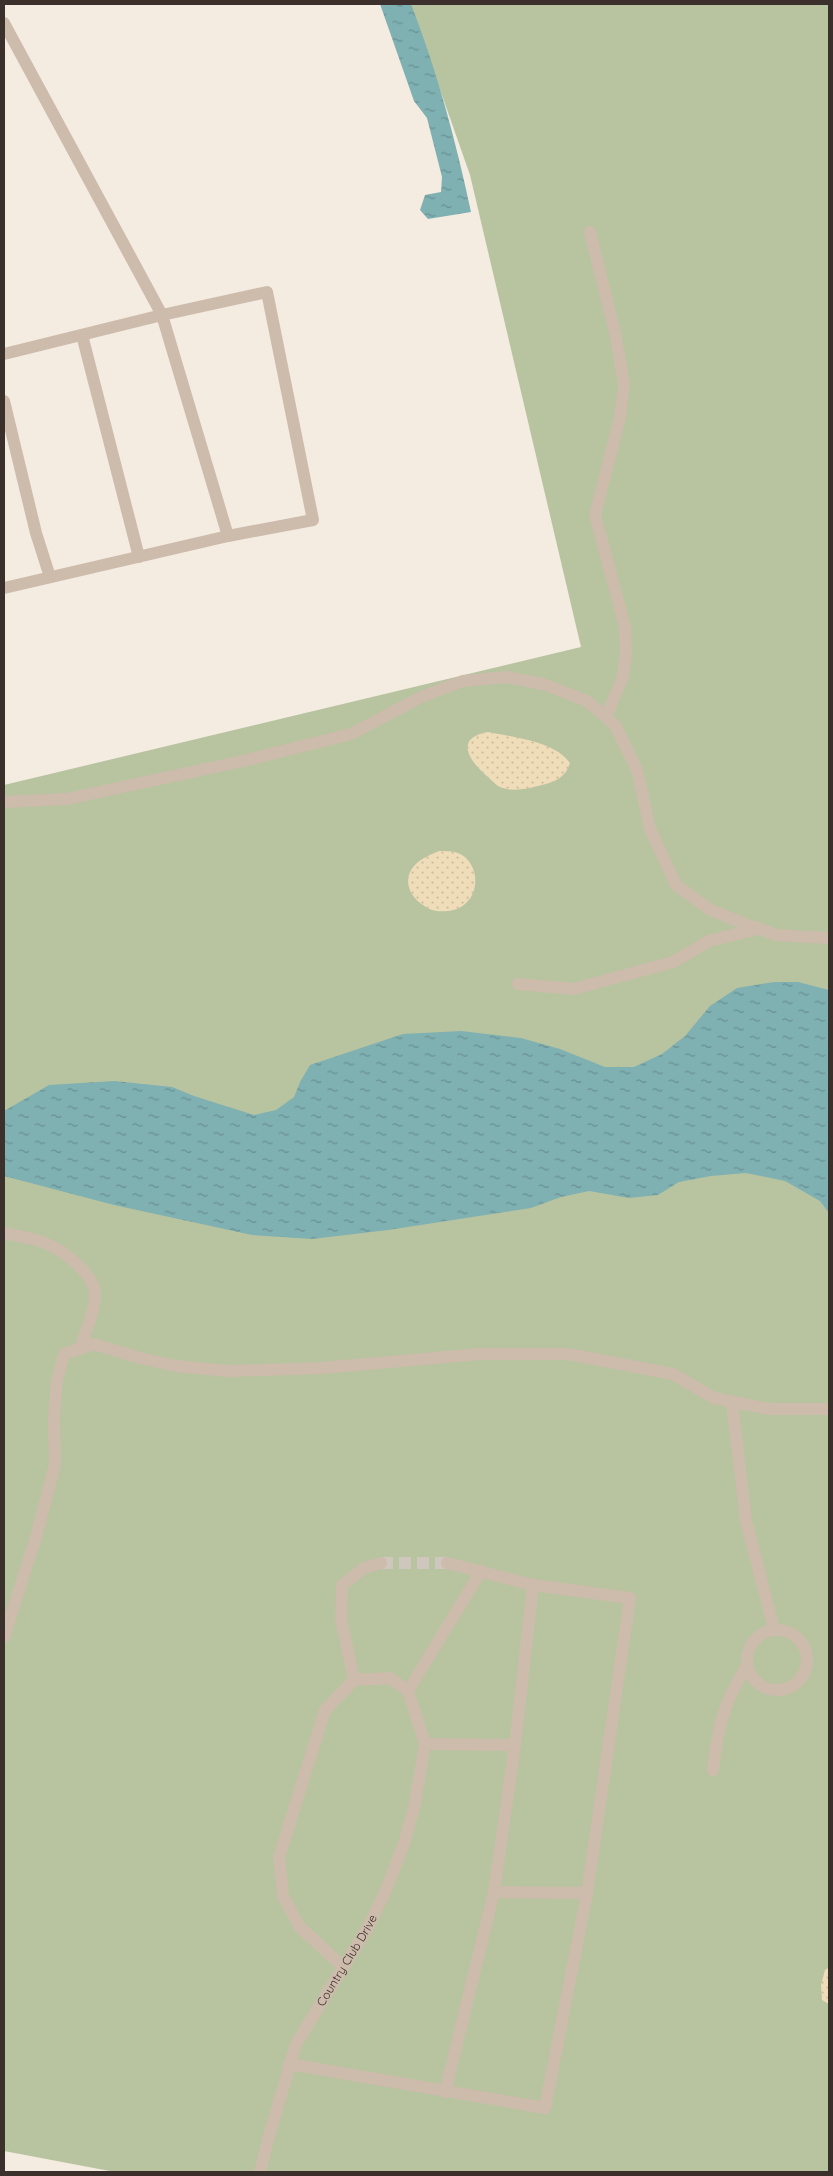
<svg xmlns="http://www.w3.org/2000/svg" width="833" height="2176" font-family="Quicksand,sans-serif">
  <style>
    .green { fill: #b8c4a0 }
    .sand { fill: url(#sand-dots) }
    .water { fill: url(#water-ripples) }
    .lines { fill: none; stroke-linecap: round; stroke-linejoin: round }
    .minor-tunnel { stroke: #cfc6bd; stroke-width: 12; stroke-dasharray: 12 6; stroke-linecap: butt }
    .minor { stroke: #cdbbac; stroke-width: 12 }
    .labels { text-anchor: middle; stroke-width: 4; stroke-linejoin: round; paint-order: stroke }
    .street-label { font-size: 12px; fill: #3b302b; stroke: #fbf5ee }
  </style>
  <defs>
    <pattern id="sand-dots" width="8" height="8" patternUnits="userSpaceOnUse" patternTransform="scale(1.25)"><rect width="8" height="8" fill="#efdcb8"/><path d="M2 2h.1M6 6h.1" fill="none" stroke="#cebd9e" stroke-width="1.8" stroke-linecap="round"/></pattern>
    <pattern id="water-ripples" width="26" height="14" patternUnits="userSpaceOnUse" patternTransform="scale(1.25)"><rect width="26" height="14" fill="#7fb0b2"/><path d="M2 4q2-2 4 0t4 0M15 11q2-2 4 0t4 0" fill="none" stroke="#699091"/></pattern>
  </defs>
  <rect width="100%" height="100%" fill="#f4ebe1"/>
  <path class="green" d="M410,4H829V2172H115L4,2151V785L581,647L470,175Z"/>
  <path class="sand" d="M488,732C513,737 555,741 570,763C566,777 555,782 542,785C530,788 515,792 503,788C498,787 492,781 488,777C470,762 453,738 488,732Z
    M439,851C446,851 452,851 458,853C483,863 482,907 448,911C439,912 430,911 423,905C408,896 402,877 416,864C422,858 432,854 439,851Z
    M829,1967V2004L822,2000L821,1985L825,1970Z"/>
  <path class="water" d="M380,4H411C437,71 456,141 471,212L428,219L420,210L425,195L441,192L442,177L427,118L414,101Z
    M774,982H798L829,990V1213L820,1201L785,1181L746,1173L711,1176L679,1182L658,1195L629,1198L589,1191L561,1197L531,1208L388,1230L312,1239L252,1235L114,1205L4,1176V1111L49,1085L114,1081L172,1087L194,1096L254,1115L276,1110L294,1097L300,1082L310,1065L403,1034L461,1031L521,1038L560,1049L605,1067H634L662,1054L685,1036L710,1006L737,988Z"/>
  <g class="lines">
    <path class="minor-tunnel" d="M381,1563H447"/>
    <g class="minor">
      <path d="M4,23L162,315L228,536L4,588"/>
      <path d="M590,232L615,333L624,384L620,417L595,515L625,627L626,655L622,679L606,717"/>
      <path d="M82,335L139,557"/>
      <path d="M4,354L162,315L267,292L313,520L228,536"/>
      <path d="M4,401L36,533L50,577"/>
      <path d="M4,802L67,799L243,761L351,734L421,697L463,681L506,677L543,684L587,701L615,725L637,770L650,829L676,885L709,909L757,929L709,941L673,962L574,989L518,984"/>
      <path d="M754,927L776,935L829,938"/>
      <path d="M4,1233C17,1236 32,1238 45,1243C63,1250 93,1273 95,1293C96,1309 85,1333 80,1348"/>
      <path d="M732,1401L746,1521L774,1629"/>
      <path d="M447,1563L533,1585"/>
      <circle cx="777" cy="1660" r="30"/>
      <path d="M4,1637L36,1537L55,1464L54,1418L57,1380L64,1354L94,1344L140,1358L176,1366L228,1371L321,1368L480,1354H568L673,1374L714,1398L769,1409H829"/>
      <path d="M354,1680L341,1619L342,1585L364,1568L381,1563"/>
      <path d="M408,1691L481,1571"/>
      <path d="M425,1744L515,1745"/>
      <path d="M713,1770C718,1727 723,1703 747,1666"/>
      <path d="M494,1892L587,1893"/>
      <path d="M289,2064L545,2108L587,1893L630,1598L533,1585L515,1745L494,1892L445,2092"/>
      <path id="s1" d="M260,2172L269,2136L296,2044L368,1927L386,1890L404,1843L414,1808L425,1744L408,1691L390,1678L354,1680L325,1710L279,1857L283,1896L299,1926L343,1967"/>
    </g>
  </g>
  <g class="labels">
    <g class="street-label">
      <text dy="4" stroke="none"><textPath href="#s1" startOffset="231">Country Club Drive</textPath></text>
    </g>
  </g>
  <rect width="833" height="2176" fill="none" stroke="#3b302b" stroke-width="10"/>
</svg>
